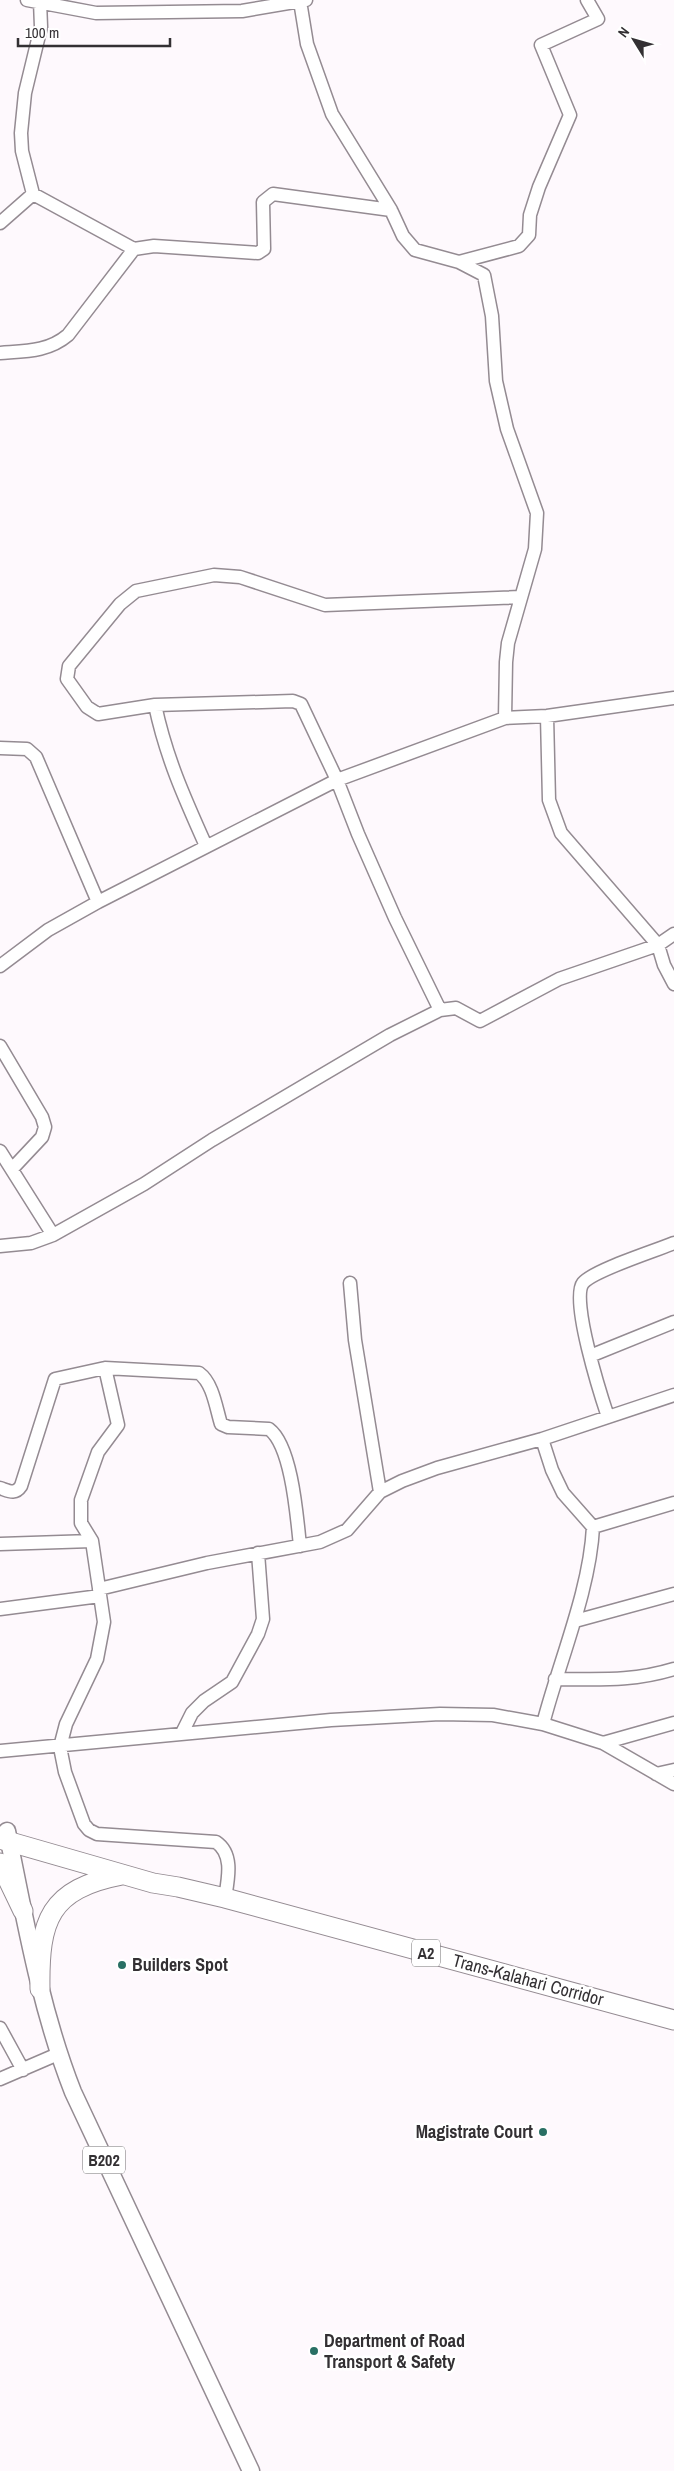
<svg xmlns="http://www.w3.org/2000/svg" width="674" height="2471" font-family="'Archivo Narrow',sans-serif">
  <style>
    .lines { fill: none; stroke-linecap: round; stroke-linejoin: round }
    .minor-casing { stroke: #948b92; stroke-width: 15 }
    .major-casing { stroke: #948b92; stroke-width: 19 }
    .highway-casing { stroke: #948b92; stroke-width: 21 }
    .minor { stroke: #fff; stroke-width: 12 }
    .major { stroke: #fff; stroke-width: 16 }
    .highway { stroke: #fff; stroke-width: 19 }
    .poi-dot { fill: #296f64; stroke: #fff; stroke-width: 2 }
    .labels { text-anchor: middle; stroke-width: 5; stroke-linejoin: round; paint-order: stroke }
    .shield { fill: #fff; stroke: #706e70; stroke-width: 1 }
    .shield-label { font-size: 16px; font-weight: bold; fill: #333033 }
    .poi-label { font-size: 18px; font-weight: bold; fill: #333033; stroke: #fff; text-anchor: start }
    .street-label { font-size: 18px; fill: #333033; stroke: #fff }
  </style>
  <rect width="100%" height="100%" fill="#fef9fd"/>
  <g class="lines">
    <defs>
      <path id="minor" d="M27,0L96,13L242,11L306,0
        M40,1L41,27L25,93L21,133L22,151L33,194L134,249L154,246L258,253L264,249L263,202L273,194L391,210
        M300,1L307,44L332,114L391,210L403,236L415,250L459,262L484,275L492,316L496,381L507,429L537,513L535,549L508,643L506,662L505,718
        M0,223L33,194
        M459,262L519,246L529,235L530,215L539,187L570,115L541,45L598,19L587,0
        M0,353C25,351 48,352 68,335L134,249
        M155,705C166,757 184,797 206,846
        M547,716L549,800L561,833L658,945L664,965L674,984
        M0,748L27,749L36,757L98,902
        M0,966L48,930L98,902L337,780L505,718L547,716L674,698
        M440,1010L456,1008L480,1021L559,979L658,945L674,934
        M0,1046L42,1117L45,1127L42,1137L12,1169
        M0,1151L53,1235
        M0,1246L31,1243L53,1235L144,1184L212,1140L390,1035L440,1010L395,918L358,834L337,780L301,704L293,701L155,705L98,714L87,707L67,679L69,666L120,604L136,591L214,575L240,577L325,605L520,597
        M350,1283L355,1340L380,1492
        M590,1356L674,1322
        M105,1368L118,1425L98,1452L81,1500V1523L92,1541L104,1622L97,1659L66,1724L60,1747L65,1772L84,1824L89,1830L97,1834L216,1842C234,1854 228,1879 225,1898
        M608,1417C601,1396 570,1299 583,1283C594,1270 655,1251 674,1243
        M542,1439L552,1470L563,1493L593,1527C590,1590 559,1662 543,1724
        M0,1488C9,1491 15,1495 21,1486L55,1379L105,1368L199,1373C213,1383 216,1408 221,1424L228,1427L269,1429C292,1446 297,1518 300,1546
        M593,1527L674,1503
        M0,1544L92,1541
        M99,1589L207,1563L320,1542L347,1530L380,1492L402,1481L437,1468L542,1439L674,1395
        M0,1609L100,1596
        M575,1621L674,1594
        M555,1679C598,1679 632,1682 674,1669
        M182,1733L192,1713L204,1701L232,1682L258,1634L263,1619L258,1553
        M603,1743L674,1723
        M0,1751L331,1720L440,1714L493,1715L543,1724L603,1743L674,1784
        M656,1774L674,1770
        M0,2028L23,2070
        M0,2079L58,2054"/>
      <path id="major" d="M7,1831C25,1919 40,2008 73,2092L251,2471"/>
      <path id="highway" d="M0,1839L153,1883L178,1887L225,1898L674,2020
        M0,1863L23,1911
        M40,1989C39,1920 49,1889 122,1875"/>
    </defs>
    <use href="#minor" class="minor-casing"/>
    <use href="#major" class="major-casing"/>
    <use href="#highway" class="highway-casing"/>
    <use href="#minor" class="minor"/>
    <use href="#major" class="major"/>
    <use href="#highway" class="highway"/>
  </g>
  <g class="poi-dot">
    <circle cx="122" cy="1965" r="5"/>
    <circle cx="543" cy="2132" r="5"/>
    <circle cx="314" cy="2351" r="5"/>
  </g>
  <g class="labels">
    <g class="shield">
      <rect x="412" y="1939.5" width="28" height="27" rx="4"/>
      <rect x="83" y="2146.5" width="42" height="27" rx="4"/>
    </g>
    <g class="shield-label">
      <text x="426" y="1959">A2</text>
      <text x="104" y="2166">B202</text>
    </g>
    <g class="poi-label">
      <text x="132" y="1971">Builders Spot</text>
      <text x="533" y="2138" text-anchor="end">Magistrate Court</text>
      <text x="324" y="2347">Department of Road<tspan x="324" dy="21">Transport &amp; Safety</tspan></text>
    </g>
    <g class="street-label">
      <text transform="translate(528 1980) rotate(15)" y="6">Trans-Kalahari Corridor</text>
    </g>
  </g>
  <g transform="translate(634 40) rotate(307)" stroke="#ffffff" stroke-width="4" paint-order="stroke">
  <path d="M0-4L9 19L0 12L-9 19Z" fill="#333033"/>
  <text y="-8" font-size="14" font-weight="bold" text-anchor="middle" fill="#333033">N</text>
  </g>
  <path d="M18 38v8h152v-8" fill="none" stroke="#333033" stroke-width="2.5"/>
  <text x="25" y="38" font-size="15" fill="#333033" stroke="#ffffff" stroke-width="4" paint-order="stroke">100 m</text>
</svg>
